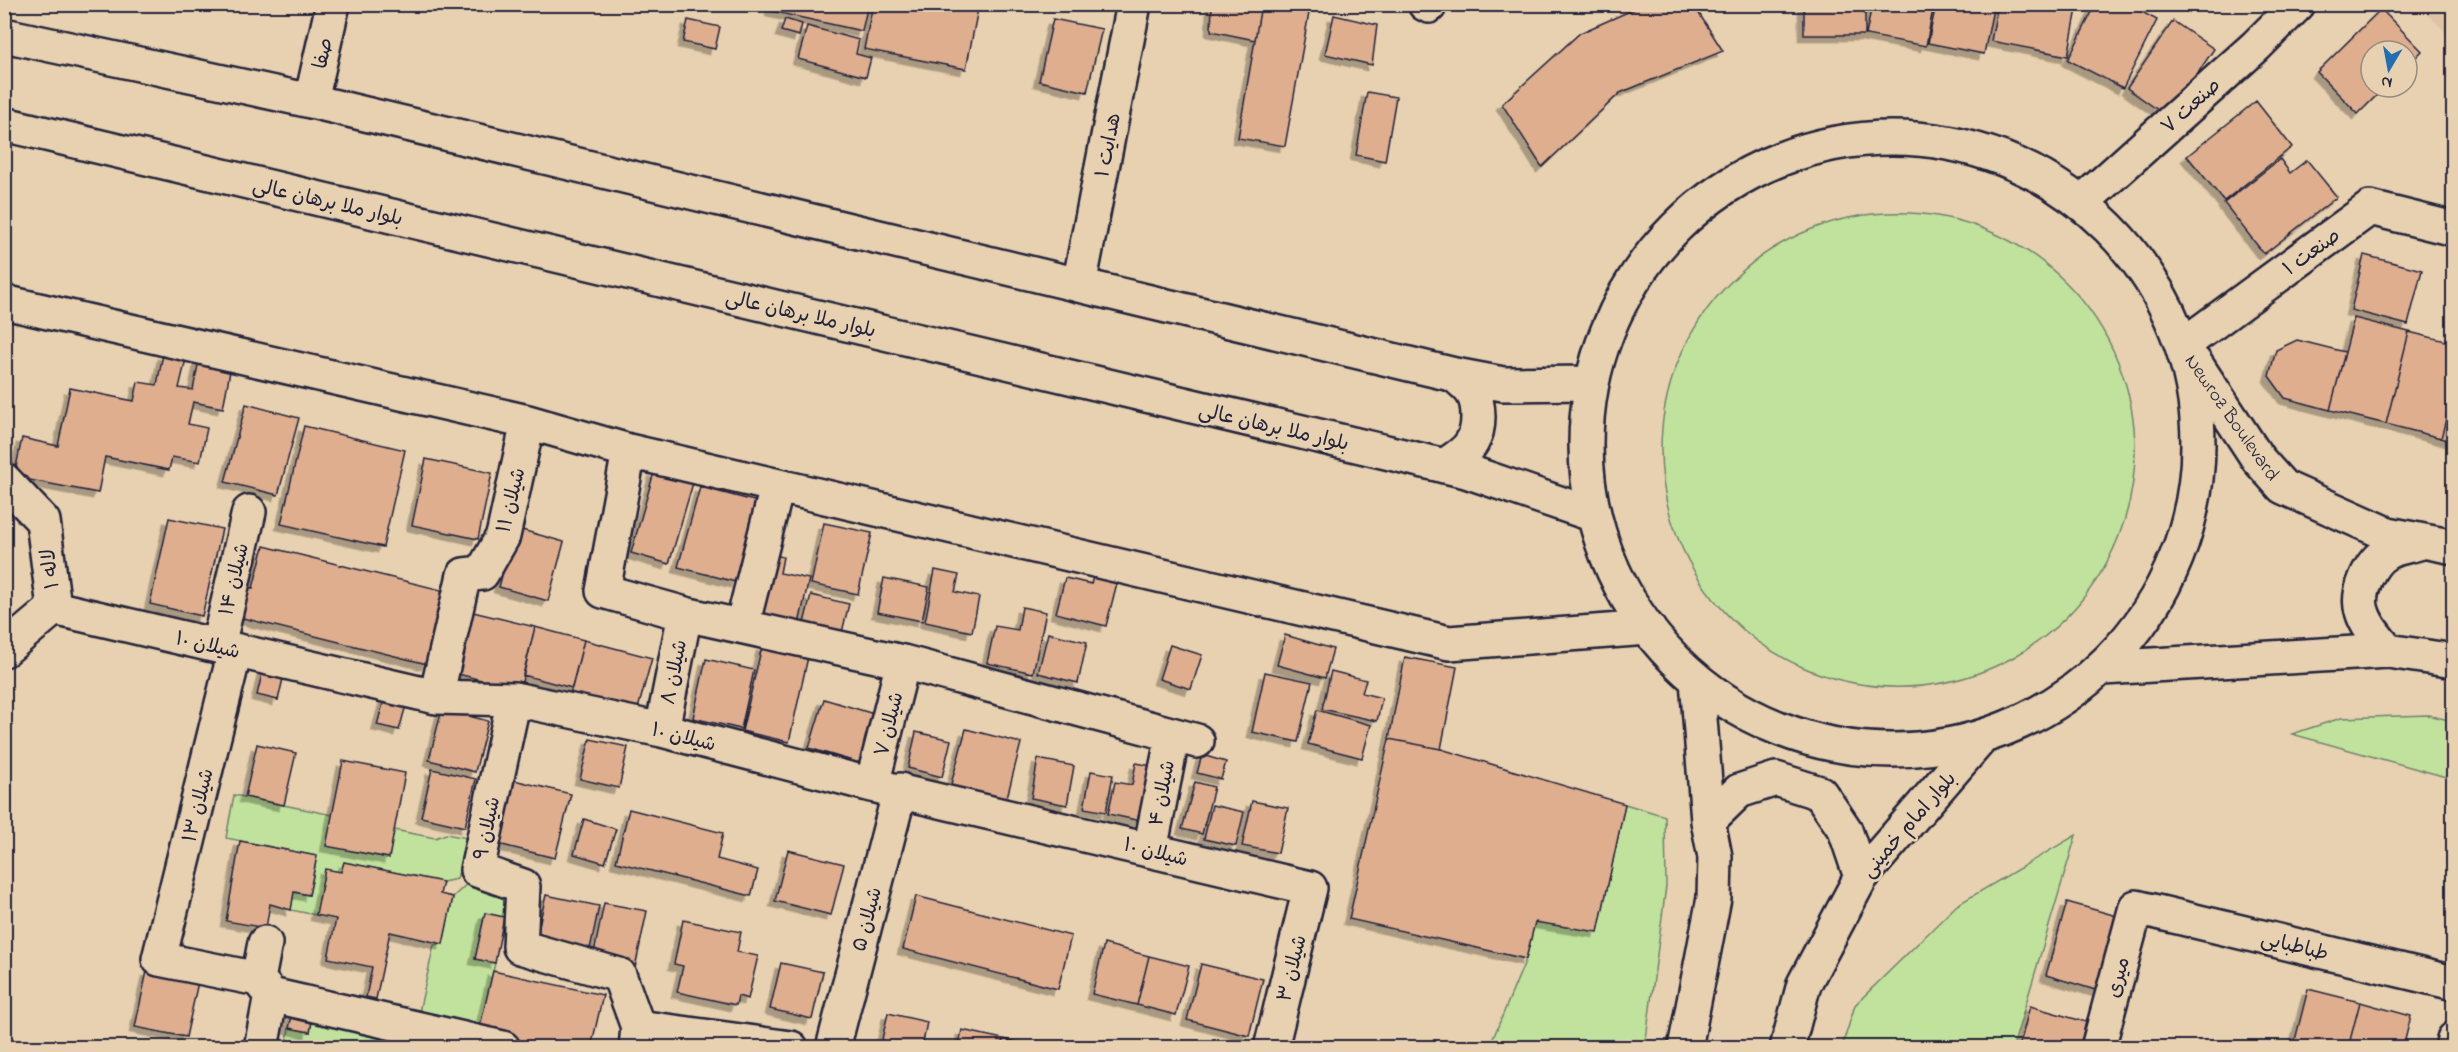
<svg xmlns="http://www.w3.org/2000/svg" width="2458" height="1052" font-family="'Indie Flower','Playpen Sans Arabic',sans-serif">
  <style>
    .built { fill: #e0c3a4 }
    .green { fill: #c0e29c; stroke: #71826c; stroke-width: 1.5 }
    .building { fill: #deae8f; stroke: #22223b; stroke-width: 1.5; filter: url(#shadow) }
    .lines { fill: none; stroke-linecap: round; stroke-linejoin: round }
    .minor-casing { stroke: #22223b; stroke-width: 38 }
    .tertiary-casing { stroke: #22223b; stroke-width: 38 }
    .secondary-casing { stroke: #22223b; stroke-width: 38 }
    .minor { stroke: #e7d1b0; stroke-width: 33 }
    .tertiary { stroke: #e7d1b0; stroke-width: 33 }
    .secondary { stroke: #e7d1b0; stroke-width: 33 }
    .labels { text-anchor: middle; stroke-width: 5; stroke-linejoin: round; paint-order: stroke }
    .street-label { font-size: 20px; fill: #22223b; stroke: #e7d1b0 }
  </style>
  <defs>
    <filter id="shadow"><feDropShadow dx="-5.5" dy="5.5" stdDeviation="0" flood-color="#0004"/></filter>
  </defs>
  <rect width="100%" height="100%" fill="#e7d1b0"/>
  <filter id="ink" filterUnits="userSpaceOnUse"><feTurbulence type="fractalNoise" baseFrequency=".0167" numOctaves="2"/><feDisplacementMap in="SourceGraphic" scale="12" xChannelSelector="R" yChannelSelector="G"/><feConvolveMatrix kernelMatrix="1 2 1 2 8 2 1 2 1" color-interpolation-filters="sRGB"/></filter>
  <g filter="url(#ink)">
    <path class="built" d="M2418,5H2453V39Z"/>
    <path class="green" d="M1661 450a237 237 0 1 1 474 0a237 237 0 1 1-474 0Z
      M2428,715L2453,721V779L2292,734L2341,718Z
      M234,795L333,815L327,846L388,858L394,830L435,838L446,834L467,838L457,879L443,882L344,862L341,872L325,869L316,915L291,910L294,892L309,895L317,856L226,838Z
      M1625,804L1665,816L1666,886L1645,1047L1489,1048L1526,959L1535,922L1598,932Z
      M2076,835L2013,1047H1842L1855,1005L1957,905Z
      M470,881L509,891L508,913L504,917L485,913L475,959L495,963L479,1031L417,1021L434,945L443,943L453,897Z
      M313,1016L381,1029L378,1047L286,1048L289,1028L310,1032Z"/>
    <path class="building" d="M772,4H868L862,31L771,11Z
      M873,4H979L966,69L864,49Z
      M1212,4L1261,5L1255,40L1211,31Z
      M1646,4H1693L1723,51L1620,93L1542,167L1502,104L1580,33Z
      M1804,4H1865V35H1804Z
      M1872,4H1934L1926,46L1866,35Z
      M1936,4H1994L1984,54L1928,43Z
      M1998,4H2078L2068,56L1991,41Z
      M2096,4H2127L2157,20L2123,88L2068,60Z
      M1261,5L1309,13L1285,146L1238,138Z
      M2381,9L2422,51L2407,66V51H2371V87H2385L2358,114L2317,72Z
      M1334,15L1377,25L1372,65L1325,54Z
      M785,19L802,24L799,36L781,31Z
      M1053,19L1102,29L1087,92L1039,81Z
      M688,20L720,27L715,49L683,42Z
      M2173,21L2214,49L2168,117L2127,88Z
      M807,26L859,40L856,54L871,58L866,77L798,59Z
      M1367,92L1396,97L1385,161L1356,155Z
      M2256,101L2292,147L2224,201L2187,156Z
      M2280,159L2290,173L2307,160L2337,197L2264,254L2224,203Z
      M2364,255L2422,270L2408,325L2351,310Z
      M2354,318L2409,332L2386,424L2330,410Z
      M2409,332L2454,343V389L2441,438L2386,424Z
      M2297,340L2345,352L2330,410L2285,398L2269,376L2276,350Z
      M163,354L186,359L179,388L193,390L199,360L231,366L223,408L193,402L188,424L207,428L200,462L172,457L169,470L105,457L98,493L14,477L22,438L58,446L70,388L134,401L138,382L157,385Z
      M2454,389V442L2441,438Z
      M246,404L299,418L278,495L225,482Z
      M304,426L405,450L383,547L281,524Z
      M426,459L492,473L478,539L412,525Z
      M654,472L693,483L669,564L631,553Z
      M700,487L758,502L736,582L678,567Z
      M169,518L222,529L202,616L150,604Z
      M824,523L872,533L858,594L811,584Z
      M515,528L564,542L548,601L499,587Z
      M264,546L445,591L427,664L231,615L239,585L253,588Z
      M770,554L783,557L780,573L809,579L799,624L756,615Z
      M935,570L959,575L955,592L979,597L972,632L925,622Z
      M1093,577L1117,583L1106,626L1056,613L1065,578L1091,584Z
      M884,578L929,587L922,621L877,612Z
      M811,595L849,604L841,636L803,627Z
      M1022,607L1046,612L1033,673L987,663L995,626L1018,630Z
      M473,612L535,627L520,690L458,674Z
      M535,627L584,640L572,688L523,675Z
      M1048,633L1087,642L1078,683L1038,673Z
      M1285,635L1333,649L1325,678L1277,665Z
      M584,640L652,658L636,716L569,698Z
      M1170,645L1202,655L1191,689L1159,679Z
      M762,646L808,657L789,742L742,731Z
      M1405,657L1457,667L1441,749L1389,739Z
      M706,659L754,670L741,729L693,718Z
      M264,665L285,670L278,700L257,695Z
      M1331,671L1366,680L1362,693L1382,698L1377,721L1322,709Z
      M1265,672L1312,682L1298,742L1252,732Z
      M386,693L408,698L399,730L377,725Z
      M824,699L874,714L859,763L809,748Z
      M442,709L488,721L475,772L429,760Z
      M1317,710L1371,725L1362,758L1308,744Z
      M966,729L1021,743L1004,809L948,795Z
      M916,732L951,740L942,777L908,768Z
      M590,739L628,747L619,788L580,779Z
      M1389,739L1441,749L1625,804L1598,932L1535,922L1526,959L1349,919Z
      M257,744L296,753L284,805L245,797Z
      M1202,755L1226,762L1221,779L1197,773Z
      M1038,759L1074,766L1067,805L1031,798Z
      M343,761L405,773L389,858L326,846Z
      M1136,763L1153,766L1141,821L1108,814L1115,782L1132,785Z
      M432,769L476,779L465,827L421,817Z
      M1091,771L1113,775L1106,812L1084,808Z
      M514,780L571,794L555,858L498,844Z
      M1195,782L1214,787L1202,834L1182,829Z
      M1252,801L1288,808L1278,853L1242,846Z
      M1212,805L1244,812L1236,846L1204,839Z
      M629,809L723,833L717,859L758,870L751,896L616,862Z
      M584,819L616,829L605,863L574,854Z
      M240,841L317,856L309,895L294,892L291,910L270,904L266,928L226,921Z
      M788,850L844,864L831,915L775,901Z
      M344,862L443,882L440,894L453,897L443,944L390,932L376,999L366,997L372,967L328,958L336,919L316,915L325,869L341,872Z
      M546,895L599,906L588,959L534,947Z
      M916,896L1071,936L1058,989L903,949Z
      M2067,902L2124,918L2102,992L2046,975Z
      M604,903L647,911L635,968L593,958Z
      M485,913L504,917L495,963L475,959Z
      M683,920L741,932L737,952L758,956L748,999L738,996L736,1005L677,992L683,966L674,964Z
      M1104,944L1149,956L1137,1005L1092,994Z
      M1149,956L1189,966L1176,1015L1137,1005Z
      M781,963L823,972L812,1019L770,1009Z
      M1201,964L1263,979L1249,1036L1187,1020Z
      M147,971L198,982L186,1037L135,1027Z
      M493,971L603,995L591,1048H553L479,1031Z
      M2308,989L2360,1002L2348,1048H2293Z
      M2360,1002L2411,1016L2403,1048H2348Z
      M2030,1006L2086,1022L2080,1048H2019Z
      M293,1012L313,1016L310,1032L289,1028Z
      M888,1013L927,1022L922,1048H880Z
      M962,1030L1003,1039L1001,1048H958Z
      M1003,1039L1045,1047L1001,1048Z"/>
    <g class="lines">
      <defs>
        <path id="minor" d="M1425,4L1429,6
          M1079,285L1134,4
          M4,302L528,422L629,451L1449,643L1648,628
          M2183,345L2370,208L2454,229
          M629,451L603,591L685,614L903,662L1197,741
          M4,480L43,521L54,608L4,650
          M54,608L436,697L514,699L662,730L872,785L1310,888L1271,1048
          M742,626L777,487
          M218,646L249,512
          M235,651L159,959L258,979
          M436,697L464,575L482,573L503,536L528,422
          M514,699L477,870L523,886L520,947L619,975L638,1027L636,1048
          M662,730L685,614
          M872,785L903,662
          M1150,850L1173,735
          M271,995L503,1048
          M638,1027L791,1048
          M261,1048L271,995L258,979L265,943
          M833,1048L900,790
          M2098,1048L2136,907L2454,983
          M2452,1048L2454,1039"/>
        <path id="tertiary" d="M311,101L333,4
          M2081,203L2256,46L2298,4"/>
        <path id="secondary" d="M4,35L311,101L1455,375L1503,384L1592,383
          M4,124L1466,471L1594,515
          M1586 444a306 306 0 1 1 612 0a306 306 0 1 1-612 0Z
          M2195,363L2258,459L2283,487L2388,534L2454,547
          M1444,466C1454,459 1466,453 1472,442C1480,429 1480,404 1472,392C1468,386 1460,380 1455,375
          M2388,651C2378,639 2366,626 2362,611C2356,593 2370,562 2386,553C2396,547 2411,546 2422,542
          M2103,668L2388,651L2454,661
          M1708,821L1739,791L1776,779L1820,793L1845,830L1861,877
          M1685,1048L1714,898L1715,857L1708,821L1697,680
          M1787,1048L1804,984L1861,877L1982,737"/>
      </defs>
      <use href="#minor" class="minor-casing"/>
      <use href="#tertiary" class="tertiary-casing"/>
      <use href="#secondary" class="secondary-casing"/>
      <use href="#minor" class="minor"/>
      <use href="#tertiary" class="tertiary"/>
      <use href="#secondary" class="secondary"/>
    </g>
  </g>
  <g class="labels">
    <g class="street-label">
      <text transform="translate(322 53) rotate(-78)" y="7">صفا</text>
      <text transform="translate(2190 105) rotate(-42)" y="7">صنعت ۷</text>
      <text transform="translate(1107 145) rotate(-79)" y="7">هدایت ۱</text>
      <text transform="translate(328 201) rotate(13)" y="7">بلوار ملا برهان عالی</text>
      <text transform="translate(2311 251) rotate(-36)" y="7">صنعت ۱</text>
      <text transform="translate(801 313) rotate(13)" y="7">بلوار ملا برهان عالی</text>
      <text transform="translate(2233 417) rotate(55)" y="7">Newroz Boulevard</text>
      <text transform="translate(1274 426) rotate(13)" y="7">بلوار ملا برهان عالی</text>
      <text transform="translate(510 500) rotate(-76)" y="7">شیلان ۱۱</text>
      <text transform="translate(49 569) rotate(-97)" y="7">لاله ۱</text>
      <text transform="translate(233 579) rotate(-77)" y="7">شیلان ۱۴</text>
      <text transform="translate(208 644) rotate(13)" y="7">شیلان ۱۰</text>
      <text transform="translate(673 672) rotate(-79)" y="7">شیلان ۸</text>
      <text transform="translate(888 724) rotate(-76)" y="7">شیلان ۷</text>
      <text transform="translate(684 736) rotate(14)" y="7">شیلان ۱۰</text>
      <text transform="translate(1161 793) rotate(-79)" y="7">شیلان ۴</text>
      <text transform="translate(197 805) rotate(-76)" y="7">شیلان ۱۳</text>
      <text transform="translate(1908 824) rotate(-49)" y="7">بلوار امام خمینی</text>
      <text transform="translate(486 828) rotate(-78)" y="7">شیلان ۹</text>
      <text transform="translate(1156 851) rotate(14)" y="7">شیلان ۱۰</text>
      <text transform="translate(866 919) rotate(-75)" y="7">شیلان ۵</text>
      <text transform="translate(2295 945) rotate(14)" y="7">طباطبایی</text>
      <text transform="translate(1291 968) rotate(-76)" y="7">شیلان ۳</text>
      <text transform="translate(2117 977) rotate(-75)" y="7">میری</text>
    </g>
  </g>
  <rect width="2458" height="1052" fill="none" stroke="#e7d1b0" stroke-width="24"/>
  <rect x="12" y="12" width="2434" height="1028" fill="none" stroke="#22223b" stroke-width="2" filter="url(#ink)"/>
  <g transform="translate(2389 69) rotate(190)"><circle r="28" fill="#e7d1b0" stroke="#988b81" stroke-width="1.5"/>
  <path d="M0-4.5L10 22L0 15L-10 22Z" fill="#1f6fb2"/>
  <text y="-9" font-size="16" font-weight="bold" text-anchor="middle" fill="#22223b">N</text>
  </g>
</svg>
